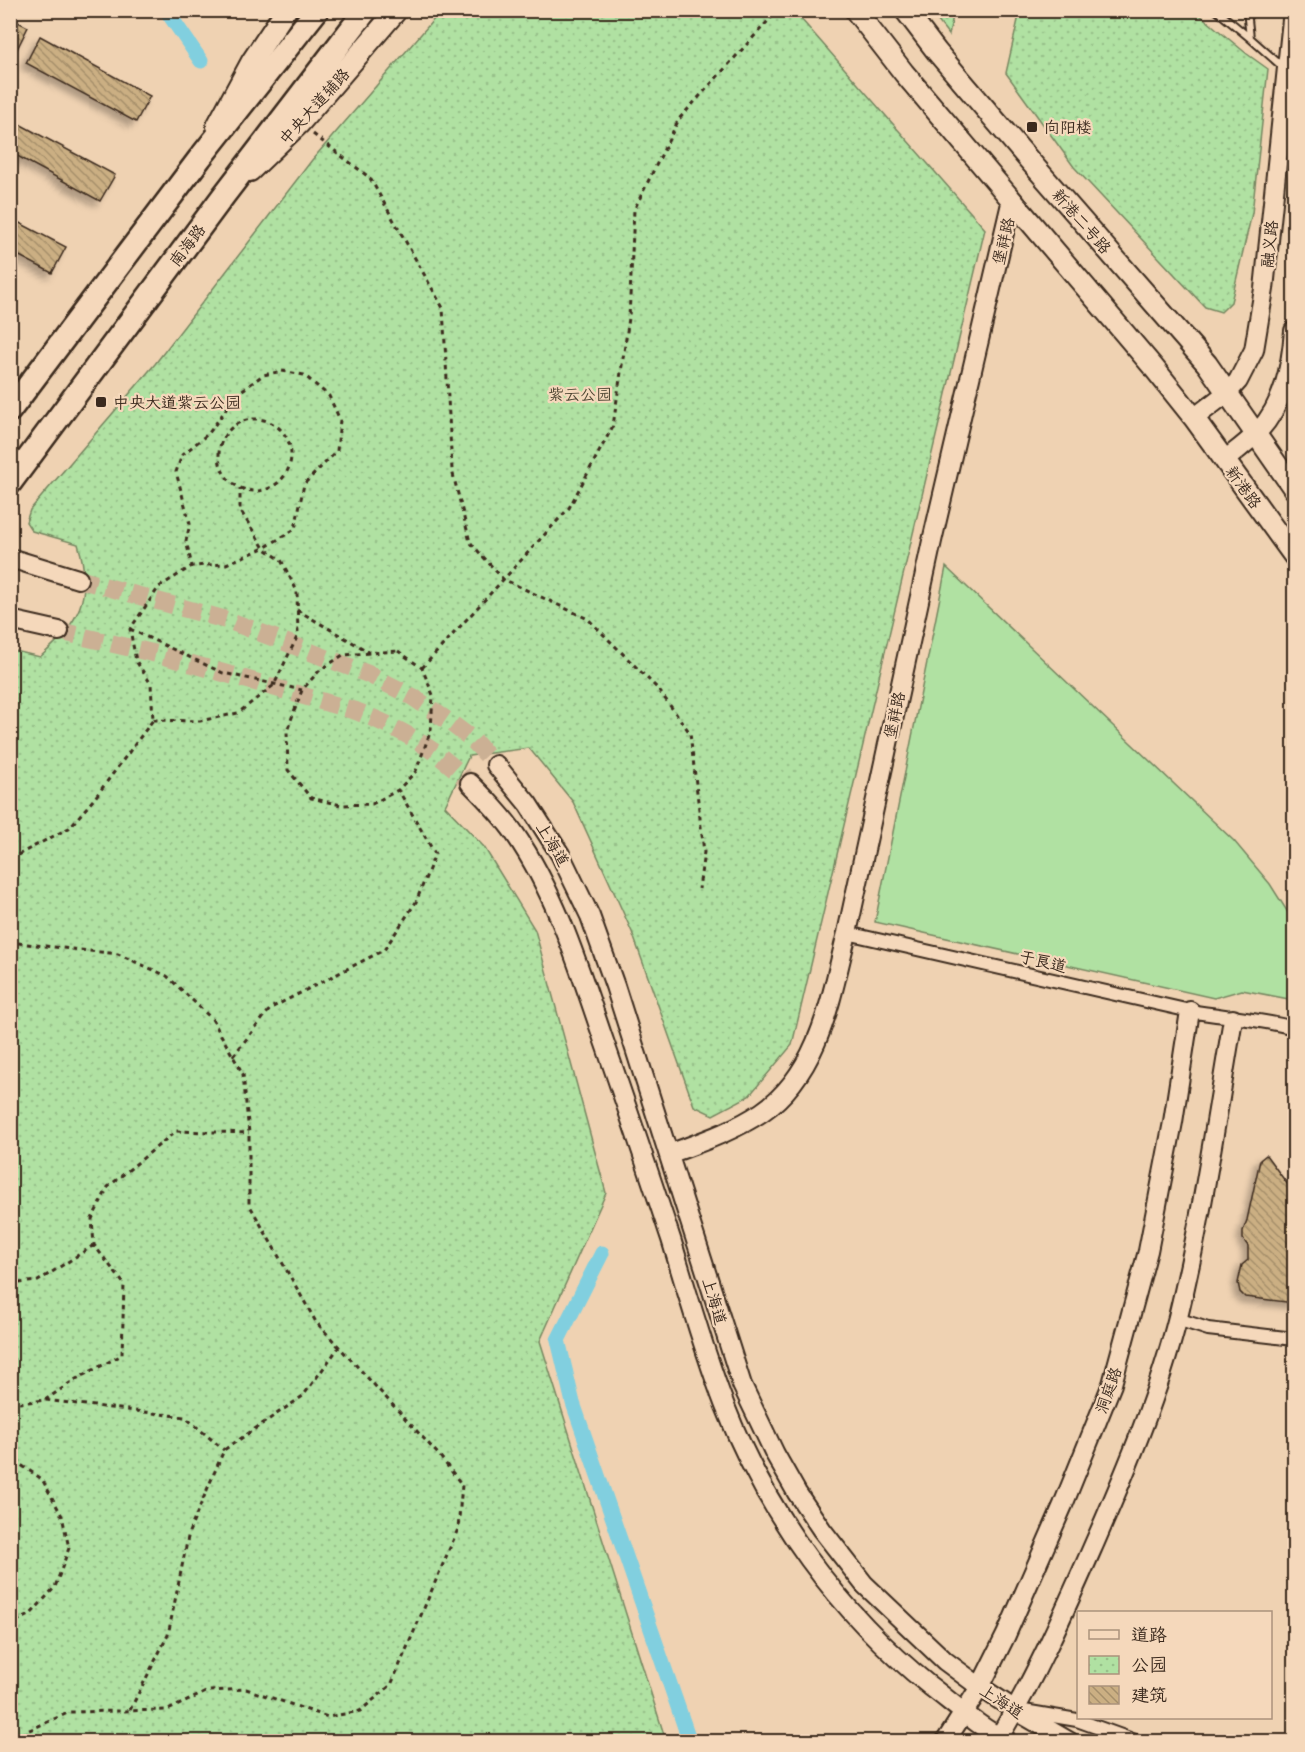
<svg xmlns="http://www.w3.org/2000/svg" width="1305" height="1752" font-family="'Shantell Sans','LXGW WenKai TC',sans-serif">
  <style>
    .grass { fill: #b0e1a2; stroke: #768660; stroke-width: 1.5 }
    .park { fill: url(#park-dots); stroke: #768660; stroke-width: 1.5 }
    .lines { fill: none; stroke-linecap: round; stroke-linejoin: round }
    .canal { stroke: #81cfdf; stroke-width: 15 }
    .building { fill: url(#building-back-hatch); stroke: #3b2a1e; stroke-width: 1.5; filter: url(#shadow) }
    .secondary-tunnel { stroke: #cbb094; stroke-width: 18; stroke-dasharray: 18 9; stroke-linecap: butt }
    .lane-casing { stroke: #3b2a1e; stroke-width: 10 }
    .street-casing { stroke: #3b2a1e; stroke-width: 16 }
    .secondary-casing { stroke: #3b2a1e; stroke-width: 22 }
    .primary-casing { stroke: #3b2a1e; stroke-width: 24 }
    .highway-casing { stroke: #3b2a1e; stroke-width: 27 }
    .path { stroke: #3b2a1e; stroke-width: 3; stroke-dasharray: 4.5 4.5; stroke-linecap: butt }
    .lane { stroke: #f5d8bb; stroke-width: 6 }
    .street { stroke: #f5d8bb; stroke-width: 12 }
    .secondary { stroke: #f5d8bb; stroke-width: 18 }
    .primary { stroke: #f5d8bb; stroke-width: 20 }
    .highway { stroke: #f5d8bb; stroke-width: 22 }
    .poi-dot { fill: #3b2a1e; stroke: #f5d8bb; stroke-width: 2 }
    .labels { text-anchor: middle; stroke-width: 4.5; stroke-linejoin: round; paint-order: stroke }
    .street-label { font-size: 16px; fill: #3b2a1e; stroke: #f5d8bb }
    .poi-label { font-size: 16px; fill: #3b2a1e; stroke: #f5d8bb; text-anchor: start }
    .park-label { font-size: 16px; fill: #4d4532; stroke: #f5d8bb }
  </style>
  <defs>
    <pattern id="park-dots" width="8" height="8" patternUnits="userSpaceOnUse" patternTransform="scale(1.5)"><rect width="8" height="8" fill="#b0e1a2"/><path d="M2 2h.1M6 6h.1" fill="none" stroke="#98c18b" stroke-width="1.8" stroke-linecap="round"/></pattern>
    <pattern id="building-back-hatch" width="6" height="6" patternUnits="userSpaceOnUse" patternTransform="scale(1.5)"><rect width="6" height="6" fill="#cbaf83"/><path d="M-1 5l2 2M0 0l6 6M5-1l2 2" fill="none" stroke="#a68f6b"/></pattern>
    <filter id="shadow"><feDropShadow dx="-5" dy="5" stdDeviation="3" flood-color="#0004"/></filter>
  </defs>
  <rect width="100%" height="100%" fill="#efd2b2"/>
  <filter id="ink" filterUnits="userSpaceOnUse"><feTurbulence type="fractalNoise" baseFrequency=".0167" numOctaves="2"/><feDisplacementMap in="SourceGraphic" scale="12" xChannelSelector="R" yChannelSelector="G"/><feConvolveMatrix kernelMatrix="1 2 1 2 8 2 1 2 1" color-interpolation-filters="sRGB"/></filter>
  <g filter="url(#ink)">
    <path class="grass" d="M946,567L1234,841L1270,884L1294,922V1000L1242,990L1214,998L875,922Z"/>
    <path class="park" d="M441,11H794L985,229L792,1045L749,1096L713,1115L694,1106L632,932L573,802L529,748L469,756L445,806L484,847L535,930L606,1193L540,1341L666,1741L11,1742V650L40,657C79,624 94,596 78,544L32,531L26,522L30,510L155,364L312,160Z
      M930,11H954L949,35Z
      M1020,11H1195L1247,54L1268,69L1252,213L1231,302L1221,312L1205,307L1074,167L1006,73Z"/>
    <g class="lines">
      <path class="canal" d="M166,10L201,61
        M602,1253L558,1340L573,1403L690,1742"/>
    </g>
    <path class="building" d="M10,18L28,27L14,55L10,53Z
      M40,36L150,96L136,122L26,63Z
      M10,119L115,175L100,201L10,152Z
      M10,218L66,247L52,273L10,251Z
      M1266,1155L1294,1193V1303L1245,1297L1240,1292L1238,1283L1242,1265L1248,1260V1246L1243,1239V1231L1247,1220L1260,1160Z"/>
    <g class="lines">
      <path class="secondary-tunnel" d="M78,579L230,621L368,674L413,697L448,721L472,739L496,765
        M59,631L161,655L356,711C403,730 434,747 470,783"/>
      <defs>
        <path id="lane" d="M1216,10L1250,38
          M1247,10L1250,38L1285,69"/>
        <path id="street" d="M847,933L1190,1011C1225,1017 1261,1019 1294,1028
          M1177,1319L1208,1329L1294,1339
          M1024,1711L1077,1720L1138,1742"/>
        <path id="secondary" d="M1194,418L1228,392L1238,381L1254,350L1264,289L1293,10
          M1225,460C1236,451 1248,442 1258,432C1284,404 1291,367 1294,331
          M10,558L78,579
          M10,620L59,631
          M496,765L528,804L560,854L590,916L615,986L742,1385L775,1454L797,1493L822,1530L864,1584L945,1661L980,1687L1015,1710L1070,1742
          M470,783C486,799 502,815 515,834C557,895 580,971 604,1041C627,1107 649,1173 671,1239C688,1295 704,1352 725,1406C767,1514 839,1613 930,1686C955,1705 979,1727 1008,1742
          M669,1154C701,1142 734,1131 762,1112C820,1072 831,997 847,933L932,541L1012,199
          M945,1742L980,1687L1006,1635L1063,1505L1112,1384L1148,1251L1173,1122L1190,1011
          M996,1742C1035,1679 1065,1610 1095,1542C1126,1471 1159,1393 1178,1317C1202,1219 1216,1119 1233,1019"/>
        <path id="primary" d="M855,10L904,73L1154,368L1194,418L1294,556
          M905,10L937,52L1029,160L1207,364L1294,489
          M217,126L252,61L286,10
          M250,171L300,123L397,10"/>
        <path id="highway" d="M10,410L200,158L317,10
          M10,483L224,195L366,10"/>
      </defs>
      <use href="#lane" class="lane-casing"/>
      <use href="#street" class="street-casing"/>
      <use href="#secondary" class="secondary-casing"/>
      <use href="#primary" class="primary-casing"/>
      <use href="#highway" class="highway-casing"/>
      <path class="path" d="M313,134L370,178L443,308L452,470L470,542L503,579L588,619L658,689L690,733L704,852L699,889
        M219 455a36 36 0 1 1 72 0a36 36 0 1 1-72 0Z
        M297,610L369,652
        M130,629L223,673L302,690
        M398,651L422,668L433,695L431,730L416,771L398,790L372,804L341,805L311,798L288,770L287,731L302,690L319,671L343,655Z
        M422,668L569,508L613,426L629,318L634,210L679,119L778,10
        M153,720L200,721L238,713L274,685L298,635L297,591L281,560L264,548L240,510V488
        M10,859L69,828L94,799L153,720L151,684L136,661L130,629L159,587L192,566L226,564L264,548L295,529L304,484L337,451L340,420L329,396L304,375L282,371L263,375L237,394L209,433L182,455L176,472L190,524L186,541L192,566
        M10,939L17,943L118,954L167,976L212,1019L243,1074L249,1133V1204L316,1322L439,1455L462,1485L458,1529L391,1685L360,1711L328,1717L246,1689L208,1691L168,1710L70,1712L25,1732L17,1742
        M233,1056L271,1008L384,950L416,902L435,854L399,791
        M10,1284L38,1281L94,1245
        M45,1400L76,1379L122,1355L124,1284L94,1245L92,1219L108,1187L176,1131L249,1133
        M10,1404L45,1400L185,1417L224,1450
        M10,1453L12,1459L42,1479L62,1516L69,1548L55,1587L30,1615L10,1624
        M130,1710L168,1635L189,1532L224,1450L303,1396L339,1347"/>
      <use href="#lane" class="lane"/>
      <use href="#street" class="street"/>
      <use href="#secondary" class="secondary"/>
      <use href="#primary" class="primary"/>
      <use href="#highway" class="highway"/>
    </g>
  </g>
  <g class="poi-dot">
    <rect x="1026" y="121" width="12" height="12" rx="3"/>
    <rect x="95" y="396" width="12" height="12" rx="3"/>
  </g>
  <g class="labels">
    <g class="street-label">
      <text transform="translate(314 106) rotate(-48)" y="6">中央大道辅路</text>
      <text transform="translate(1082 221) rotate(49)" y="6">新港二号路</text>
      <text transform="translate(1003 241) rotate(-77)" y="6">堡祥路</text>
      <text transform="translate(1269 244) rotate(-84)" y="6">融义路</text>
      <text transform="translate(187 245) rotate(-53)" y="6">南海路</text>
      <text transform="translate(1244 487) rotate(54)" y="6">新港路</text>
      <text transform="translate(894 715) rotate(-78)" y="6">堡祥路</text>
      <text transform="translate(553 844) rotate(59)" y="6">上海道</text>
      <text transform="translate(1043 961) rotate(13)" y="6">于良道</text>
      <text transform="translate(715 1301) rotate(73)" y="6">上海道</text>
      <text transform="translate(1108 1390) rotate(-70)" y="6">洞庭路</text>
      <text transform="translate(1002 1701) rotate(33)" y="6">上海道</text>
    </g>
    <g class="poi-label">
      <text x="1044" y="133">向阳楼</text>
      <text x="113" y="408">中央大道紫云公园</text>
    </g>
    <g class="park-label">
      <text x="580" y="400">紫云公园</text>
    </g>
  </g>
  <rect width="1305" height="1752" fill="none" stroke="#f5d8bb" stroke-width="36"/>
  <rect x="18" y="18" width="1269" height="1716" fill="none" stroke="#3b2a1e" stroke-width="2" filter="url(#ink)"/>
  <rect x="1077" y="1611" width="195" height="108" fill="#f5d8bb" stroke="#ab927c" stroke-width="1.5"/>
  <rect x="1089" y="1630" width="30" height="9" fill="#f5d8bb" stroke="#ab927c" stroke-width="1.5"/>
  <text x="1131" y="1641" font-size="18" fill="#3b2a1e">道路</text>
  <rect x="1089" y="1656" width="30" height="18" fill="url(#park-dots)" stroke="#ab927c" stroke-width="1.5"/>
  <text x="1131" y="1671" font-size="18" fill="#3b2a1e">公园</text>
  <rect x="1089" y="1686" width="30" height="18" fill="url(#building-back-hatch)" stroke="#ab927c" stroke-width="1.5"/>
  <text x="1131" y="1701" font-size="18" fill="#3b2a1e">建筑</text>
</svg>
